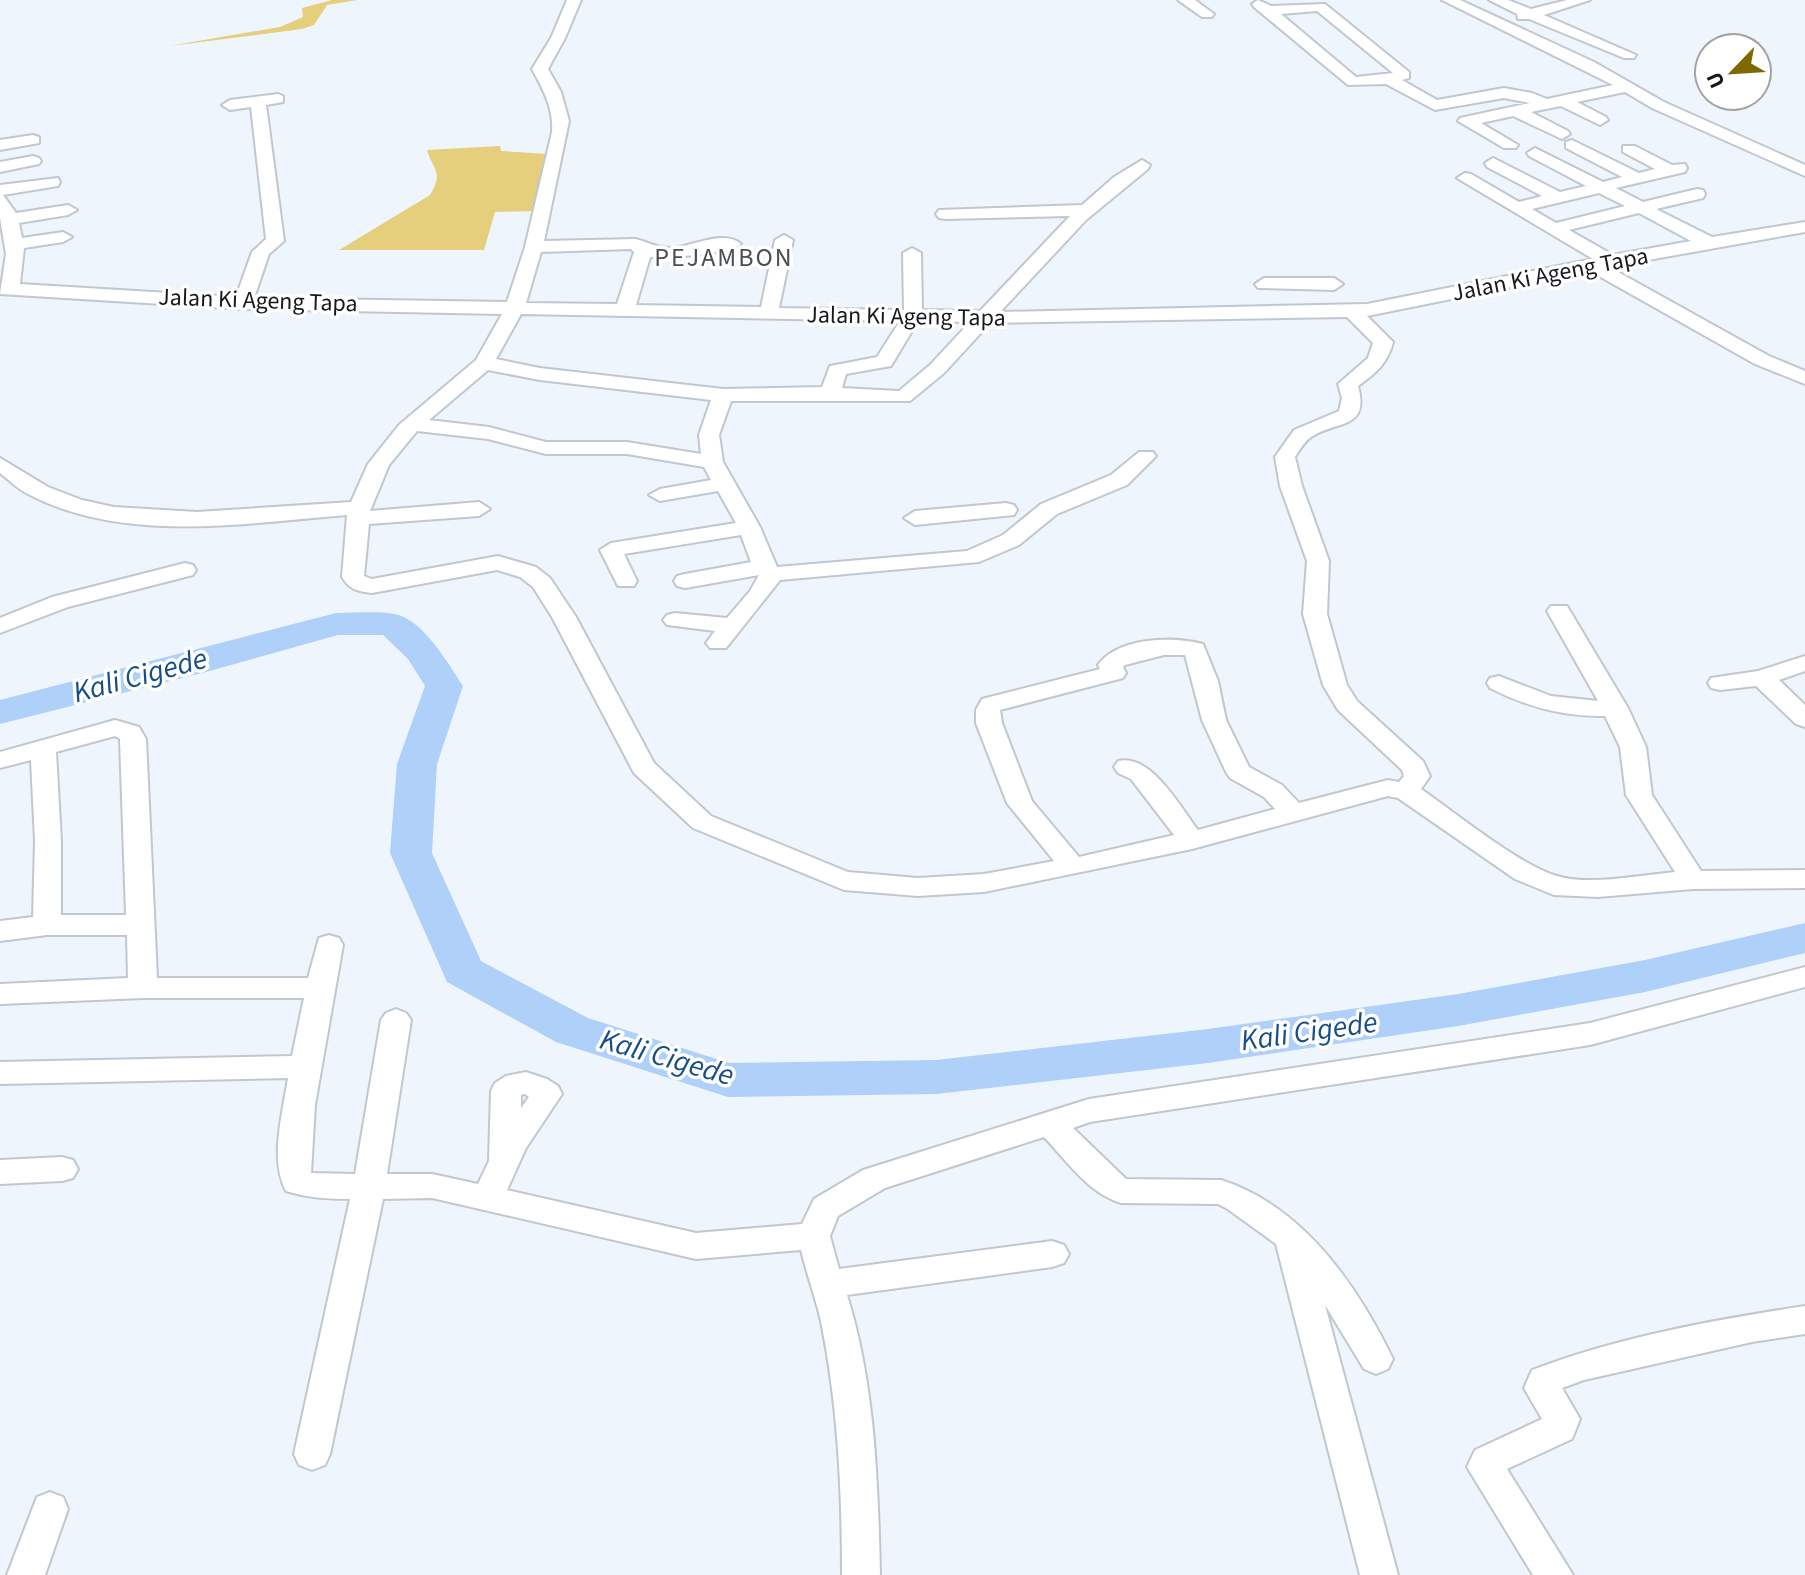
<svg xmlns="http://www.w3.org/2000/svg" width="1805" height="1575" font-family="'Source Sans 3',sans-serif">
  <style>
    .green { fill: #e5ce7c }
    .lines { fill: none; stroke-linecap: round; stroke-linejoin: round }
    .river { fill: #afd0f8; fill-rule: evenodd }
    .minor-casing { stroke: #c1c7cf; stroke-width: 4 }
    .minor { fill: #fff; fill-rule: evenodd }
    .labels { text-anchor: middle; stroke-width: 7; stroke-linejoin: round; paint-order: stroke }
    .far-street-label { font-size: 24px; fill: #17191b; stroke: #fff }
    .far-quarter-label { font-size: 26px; letter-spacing: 2px; fill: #4a4f55; stroke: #fff }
    .water-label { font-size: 30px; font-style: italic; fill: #184e88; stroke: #fff }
  </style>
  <rect width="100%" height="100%" fill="#eff5fd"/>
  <path class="green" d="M332,0H357L327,5L314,25L302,29L169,46L280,27L303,17L302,8Z
    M500,146L501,151L547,154L532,211L495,212L484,250H339L430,195C444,172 433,170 427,150Z"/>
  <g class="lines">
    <path class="river" d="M336,613C355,613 375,611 394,614C422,618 448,663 463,686L437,764L432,853L481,961L588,1018L729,1063L936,1060L1208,1029L1458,994L1645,960L1805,923V953L1645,992L1458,1026L1208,1063L936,1094L728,1097L556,1042L447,982L390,853L397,764L425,686L408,659L383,635H338L206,672L0,724V700Z"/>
    <defs>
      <path id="minor" d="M567,0H581L565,38L548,69L561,92L569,121L544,241L635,239C649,242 662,251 679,247C696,244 726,230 741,244C730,254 667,258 650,257L636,305L761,307L775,240L784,235L793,240L779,308L904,310L903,253L912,248L921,253L922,310L980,311L1070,216L945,219L939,218L936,214L939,210L1082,205L1114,177L1142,160L1150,165L1148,169L1086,220L1000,312L1367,304L1593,259L1457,178L1465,173L1471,174L1519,202L1542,196L1487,167L1485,163L1493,158L1560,192L1586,186L1529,156L1527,153L1535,148L1603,182L1622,177L1566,148V142L1572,140L1639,173L1655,169L1623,152V146H1635L1672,165L1685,164L1687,168L1685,172L1616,188L1643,202L1697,189L1703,190L1705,194L1703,198L1656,209L1712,237L1805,222V232L1609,267L1769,356L1805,371V384L1755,364L1590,271L1367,316L1393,342C1388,363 1375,374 1358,386C1370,430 1337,420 1311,437C1304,442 1300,449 1295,457L1302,486L1329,561L1327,614L1347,685L1357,701L1423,761L1430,776L1421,789C1454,812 1521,866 1557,876C1589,886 1641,875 1675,872L1626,795L1620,747L1605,716C1564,717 1527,707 1490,688L1487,683L1490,678L1499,676L1551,696L1598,701L1547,611L1551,606H1567L1628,708L1646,747L1652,795L1701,871L1805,870V888L1693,889L1598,897L1554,895L1515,879L1398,798L1388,796L1192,849L984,892L918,896L844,890L693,828L634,773L552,617L533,587L520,577L497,570L372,593C357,591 350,590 342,577L347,515C246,523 125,544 30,495C19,490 10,481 0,473V458L48,487L82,500L114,507L197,512L351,502L368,464L399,425L476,360L502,314L243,309L0,294L6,254L0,218V185L58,178L60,182L58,186L3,195L16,213L68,205L77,210L68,215L19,223L22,238L63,232L72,237L63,242L24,248L20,284L236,297L252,252L266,239L251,107L230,110L222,105L230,100L278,94L283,96V102L266,105L284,241L269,254L254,298L507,302L525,247L552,132C554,109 543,89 532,69L551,38ZM1599,193L1625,206L1556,223L1532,209ZM1639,213L1691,241L1613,255L1569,230ZM631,249L634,252L617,304L526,303L541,252ZM521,314L900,321L877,357L830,366L822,387L723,389L540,368L496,359ZM1347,317L1373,343L1368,358L1338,384L1342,398L1339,411L1294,430L1275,457L1280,486L1307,561L1303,614L1323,685L1338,710L1402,770L1404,776L1399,782L1388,780L1299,803L1282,785L1249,767L1226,720L1218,681L1203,644C1173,636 1118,637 1098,665L1100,669L982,699L976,710V723L1007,803L1054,861L984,874L918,878L848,872L711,816L654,763L576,617L550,578L536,567L498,556L372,579L364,576L369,524L479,516L490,509L479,502L370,511L389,465L417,431L488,439L546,454H627L704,467L711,480L660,489L649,495L660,501L718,491L736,523L611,543L600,550L618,586H634L637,581L624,554L741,535L751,562L685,574L677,576L674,581L677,586L685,588L759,575L750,591L727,618L675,613L667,615L663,620L667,625L715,631L706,643L710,648H726L780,580L979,562L1019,545L1057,514L1127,485L1156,456L1153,452H1139L1111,475L1041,504L1003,535L967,551L777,567L760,527L723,462L719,435L731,401H910L944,373L990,323ZM918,321L970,322L930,365L899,391L842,388L846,374L891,366ZM488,370L540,380L711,400L699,435L701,454L627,442H546L489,427L429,420ZM1164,655H1185L1202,720L1226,772L1230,778L1264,797L1275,809L1198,830C1180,807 1151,753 1118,761L1114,767L1118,773L1131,779L1174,835L1079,857L1032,801L1002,723L1000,710L1123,678L1126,673L1123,667L1125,665Z
        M1178,0H1195L1214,14L1212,17H1202Z
        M1258,0L1271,6L1325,4L1409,72V78L1402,80L1437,100L1504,88L1532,93L1547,99L1613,85L1442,0H1460L1594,62L1664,102L1805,165V176L1652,108L1625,92L1577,102L1606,117L1608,120L1600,125L1561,106L1531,112L1568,131L1570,134L1562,139L1513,116L1481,123L1518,145L1516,148H1504L1458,121L1460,118L1530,103L1504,98L1435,110L1386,84L1348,85L1254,7L1252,4ZM1317,11L1393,73L1356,77L1281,14Z
        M1489,0H1508L1531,9L1567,0H1590L1544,15L1636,55L1634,58H1624L1529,19H1518L1517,14Z
        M33,135L39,137V143L0,150V140Z
        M33,156L39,158L41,161L39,164L0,172V162Z
        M1264,278H1334L1343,284L1334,290L1258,288L1255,284Z
        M1006,503L1014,505L1017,510L1014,515L915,525L904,518L915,511Z
        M185,563L193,565L196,570L193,575L68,607L0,633V618L52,597Z
        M1805,656V671L1779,680L1805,705V727L1796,724L1756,686L1720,690L1711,688L1708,683L1711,678L1758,671Z
        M115,720L139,727L146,739L157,978H308L319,938L329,935L339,938L343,945L315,1105L311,1173L355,1174L381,1020L386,1013L396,1009L406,1013L411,1020L387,1174H432L478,1184L489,1161L491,1091L495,1083L506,1076L526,1072L547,1079L558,1086L562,1094L526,1148L507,1190L696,1233L802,1224L814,1199L863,1170L1089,1099L1590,1023L1805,967V987L1590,1045L1090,1122L1073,1128L1126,1179L1221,1180C1303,1206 1357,1285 1393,1359L1388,1369L1376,1374L1364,1369L1325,1305L1398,1575H1360L1276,1244L1226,1208L1218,1204L1121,1203C1088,1193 1067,1161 1044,1137L885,1188L838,1216L830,1236L839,1269L1052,1241L1064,1245L1069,1254L1064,1263L1052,1267L847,1295C875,1384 878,1482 880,1575H842C842,1490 838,1405 821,1321C815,1296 807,1275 801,1250L696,1259L432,1198L383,1199L330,1454L325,1465L312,1470L299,1465L294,1454L350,1199C327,1199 308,1198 286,1191C269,1159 283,1112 288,1078L0,1084V1062L292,1056L304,998H143L0,1004V984L128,978L127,935H47L0,941V921L33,917L35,841L31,760L0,768V752ZM115,736L120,739L126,915H61V841L56,752ZM525,1094L529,1097L521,1108V1095Z
        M62,1157L73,1160L78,1169L73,1178L62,1181L0,1184V1160Z
        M1805,1306V1334L1752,1342L1584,1380L1562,1388L1580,1419L1572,1439L1507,1469L1573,1575H1533L1467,1467L1475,1450L1542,1419L1524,1388L1532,1370C1618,1337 1713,1320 1805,1306Z
        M50,1492L63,1497L68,1509L45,1575H7L37,1497Z"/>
    </defs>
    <use href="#minor" class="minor-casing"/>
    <use href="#minor" class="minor"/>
  </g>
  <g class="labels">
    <g class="far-street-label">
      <text transform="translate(1550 274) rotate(-11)" y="8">Jalan Ki Ageng Tapa</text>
      <text transform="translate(258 300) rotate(2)" y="8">Jalan Ki Ageng Tapa</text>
      <text transform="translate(906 316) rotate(1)" y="8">Jalan Ki Ageng Tapa</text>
    </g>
    <g class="far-quarter-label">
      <text x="724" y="266">PEJAMBON</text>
    </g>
    <g class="water-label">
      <text transform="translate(140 675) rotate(-15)" y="10">Kali Cigede</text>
      <text transform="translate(1309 1031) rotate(-8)" y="10">Kali Cigede</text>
      <text transform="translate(667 1057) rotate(16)" y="10">Kali Cigede</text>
    </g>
  </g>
  <g transform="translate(1733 72) rotate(245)"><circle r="38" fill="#ffffff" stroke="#a2a3a4" stroke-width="2"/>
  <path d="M0-6L14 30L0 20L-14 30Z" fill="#7e6800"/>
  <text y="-12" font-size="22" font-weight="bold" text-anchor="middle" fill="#17191b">U</text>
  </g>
</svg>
